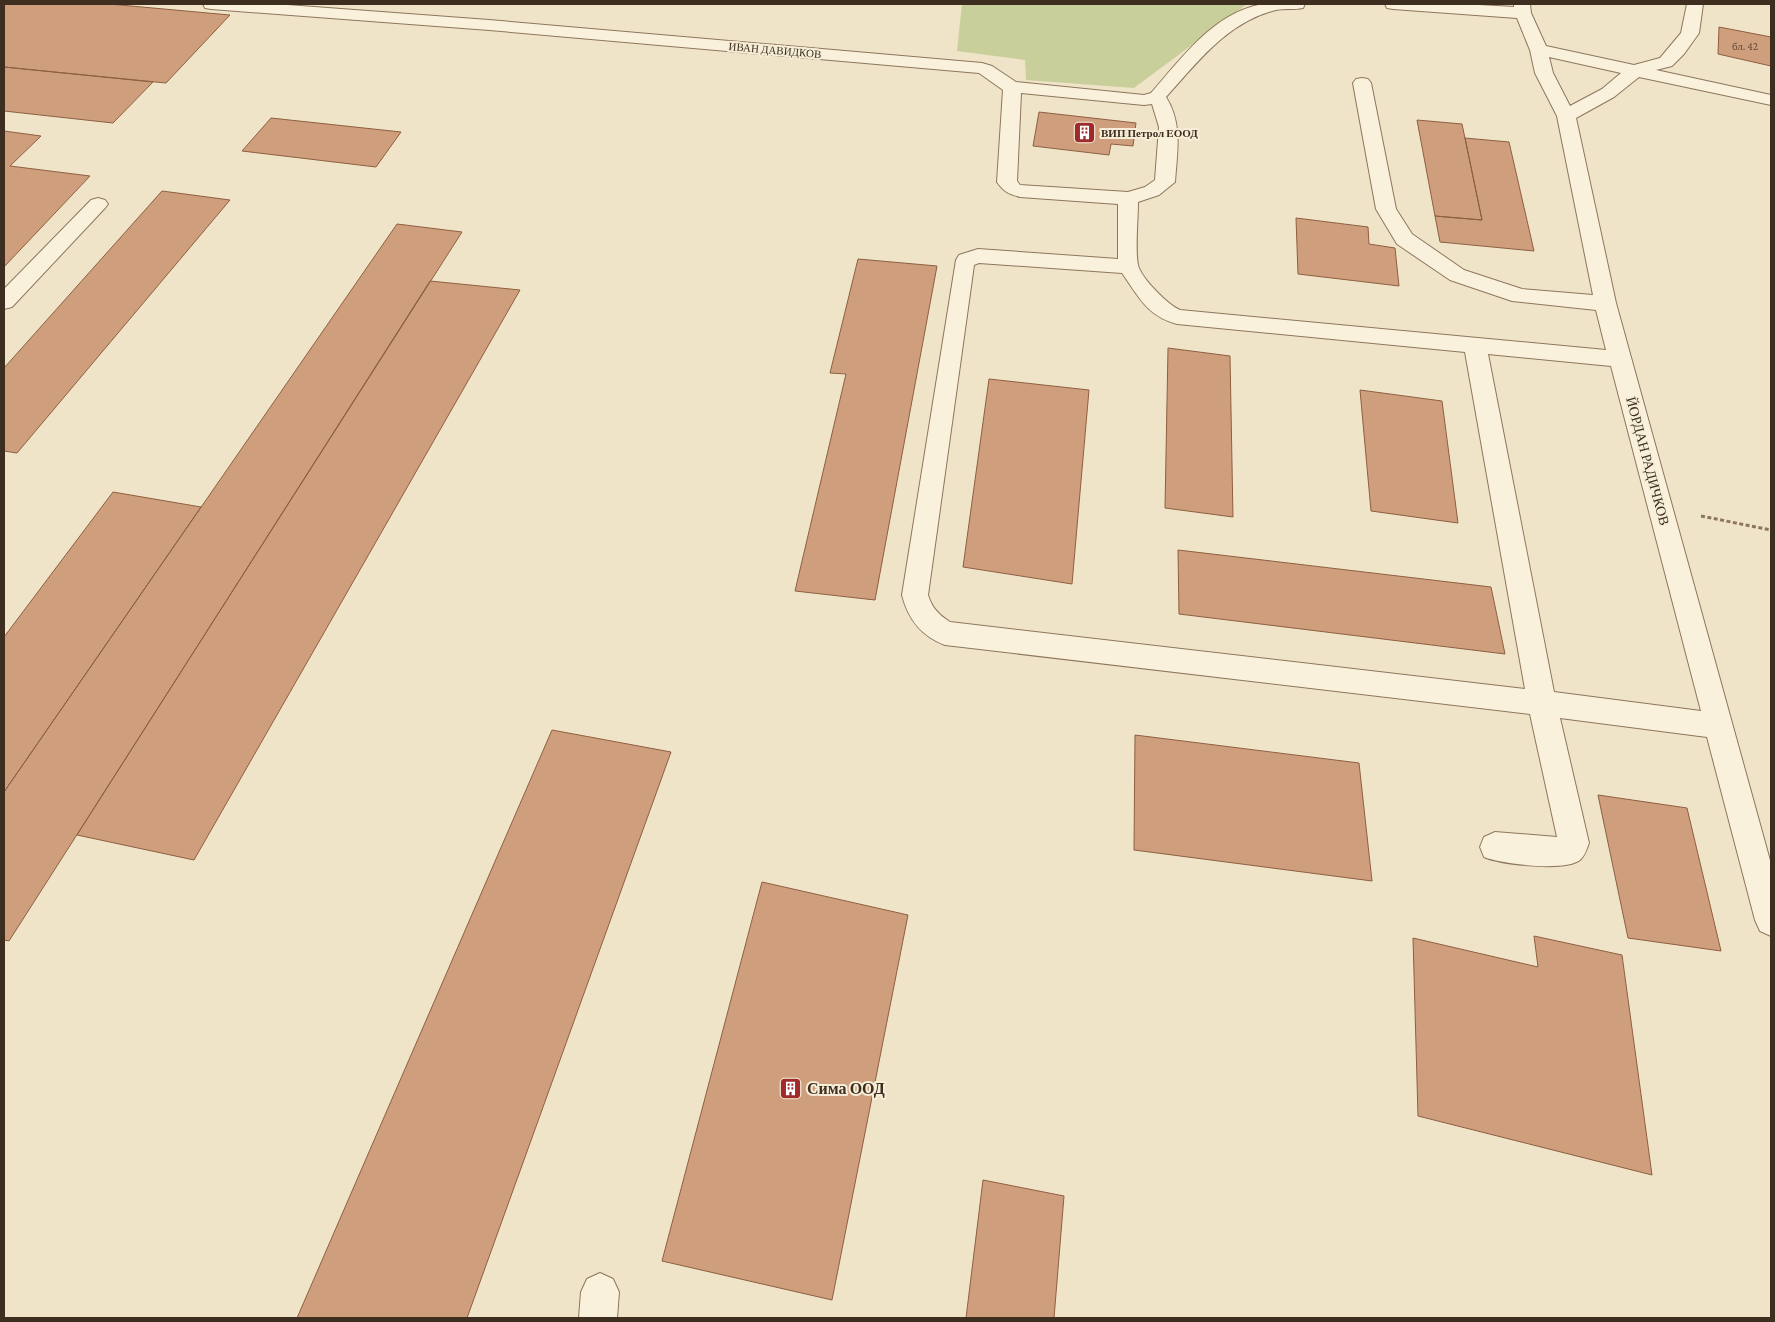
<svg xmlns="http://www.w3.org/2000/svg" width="1775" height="1322" font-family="'Crimson Pro',serif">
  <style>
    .green { fill: #c9cf9b }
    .building { fill: #cf9f7d; stroke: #8d5f41 }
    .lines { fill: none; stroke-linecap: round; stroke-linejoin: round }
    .minor-casing { stroke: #8d765c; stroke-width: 2 }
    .path { stroke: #8d765c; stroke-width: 3; stroke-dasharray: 4 2.5; stroke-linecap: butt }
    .minor { fill: #faf1dc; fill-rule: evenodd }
    .labels { text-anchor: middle; stroke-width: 4; stroke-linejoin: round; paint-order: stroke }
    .number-label { font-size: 11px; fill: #624a37 }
    .far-street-label { font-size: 11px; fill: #3d2e20; stroke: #f7eed8 }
    .far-poi-label { font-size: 11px; font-weight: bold; fill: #3d2e20; stroke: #f7eed8; text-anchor: start }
    .street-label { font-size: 14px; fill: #3d2e20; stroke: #f7eed8 }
    .near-poi-label { font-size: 16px; font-weight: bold; fill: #3d2e20; stroke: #f7eed8; text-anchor: start }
  </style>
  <rect width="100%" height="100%" fill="#f0e4c8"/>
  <path class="green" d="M962,4H1247L1134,88L1026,80L1025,60L957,51Z"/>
  <path class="building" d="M4,4H109L230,15L166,83L4,67Z
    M1719,27L1771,37V66L1718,54Z
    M4,67L153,82L113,123L4,111Z
    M1039,112L1136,123L1133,146L1111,144L1109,155L1033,146Z
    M271,118L401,132L376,167L242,151Z
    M1417,120L1462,124L1482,220L1435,216Z
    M4,131L41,136L10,166L90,176L4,267Z
    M1465,138L1509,142L1534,251L1440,242L1435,216L1482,220Z
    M162,191L230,200L17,453L4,451V368Z
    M1296,218L1368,227L1369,244L1395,248L1399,286L1298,274Z
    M397,224L462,232L9,941L4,940V792Z
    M858,259L937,266L875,600L795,591L846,374L830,373Z
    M430,281L520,290L194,860L77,835Z
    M1168,348L1230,356L1233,517L1165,508Z
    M989,379L1089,390L1072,584L963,567Z
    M1360,390L1442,401L1458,523L1371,511Z
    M113,492L201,507L4,792V637Z
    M1178,550L1491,587L1505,654L1179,614Z
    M552,730L671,752L467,1318H297Z
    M1135,735L1359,763L1372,881L1134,850Z
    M1598,795L1687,808L1721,951L1628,938Z
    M762,882L908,915L832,1300L662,1261Z
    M1534,936L1622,955L1652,1175L1418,1116L1413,938L1538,967Z
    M983,1180L1064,1196L1054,1318H966Z"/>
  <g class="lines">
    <defs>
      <path id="minor" d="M203,4H274L489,20L982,63L992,66L1016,82L1144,95L1151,93C1181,59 1214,12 1263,4C1276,2 1292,4 1305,4L1303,8C1294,10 1285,8 1276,10C1227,22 1198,62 1166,97C1183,124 1177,152 1175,182L1159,195L1138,202C1138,219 1135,250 1138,265C1141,278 1168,305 1180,310L1606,350L1596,310L1512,301L1450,280L1397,244L1376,209L1353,83L1356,79L1362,78L1368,79L1371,83L1396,209L1412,234L1464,270L1522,289L1593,295L1557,116L1535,73L1530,50L1517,18L1393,9L1387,8L1385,4H1462L1514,7V4H1530L1531,13L1546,46L1634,65L1660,58L1681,33L1687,4H1703L1699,33L1684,54L1672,66L1656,70L1771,95V105L1639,77L1614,97L1576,118L1616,303L1771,864V936L1760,931L1755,920L1707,737L1560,718L1589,843C1587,848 1585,856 1580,860C1565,872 1501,864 1484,857L1480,847L1484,837L1495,832L1557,837L1530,714L945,645C921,636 908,619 902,595L956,260L959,255L978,249L1118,259V204L1020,197C1009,194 1004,192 997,182L1003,90L979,73L489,30L211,9L205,8ZM1549,57L1621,73L1602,89L1570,106L1553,73ZM1021,93L1144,105L1152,104L1159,127L1155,180L1145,187L1128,192L1020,185L1017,181ZM979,263L1122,273C1139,297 1147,316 1177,324L1465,352L1525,689L950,622C939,615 932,608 928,595L974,265ZM1488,354L1611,366L1701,711L1554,692Z
        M98,198L105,200L108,204L105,208L12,307L4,309V289L91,200Z
        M600,1273L613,1279L619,1292L617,1318H579L581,1292L587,1279Z"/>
    </defs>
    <use href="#minor" class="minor-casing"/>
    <path class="path" d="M1701,516L1771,530"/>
    <use href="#minor" class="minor"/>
  </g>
  <defs>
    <symbol id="building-square" viewBox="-11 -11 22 22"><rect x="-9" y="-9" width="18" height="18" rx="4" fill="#9e2a2b" stroke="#f7eed8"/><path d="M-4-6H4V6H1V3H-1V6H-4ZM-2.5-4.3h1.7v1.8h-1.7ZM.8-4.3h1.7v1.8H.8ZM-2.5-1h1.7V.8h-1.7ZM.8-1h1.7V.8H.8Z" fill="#fff"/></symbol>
  </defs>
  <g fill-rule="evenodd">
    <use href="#building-square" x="1072" y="120" width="25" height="25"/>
    <use href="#building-square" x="778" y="1076" width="25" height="25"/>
  </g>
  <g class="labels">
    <g class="number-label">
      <text x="1745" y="50">бл. 42</text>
    </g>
    <g class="far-street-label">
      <text transform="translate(775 50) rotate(5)" y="4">ИВАН ДАВИДКОВ</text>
    </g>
    <g class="far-poi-label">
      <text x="1101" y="137">ВИП Петрол ЕООД</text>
    </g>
    <g class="street-label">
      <text transform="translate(1648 461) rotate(75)" y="5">ЙОРДАН РАДИЧКОВ</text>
    </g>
    <g class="near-poi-label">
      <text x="807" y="1094">Сима ООД</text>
    </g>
  </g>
  <rect width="1775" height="1322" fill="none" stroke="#3d2e20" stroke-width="10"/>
</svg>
